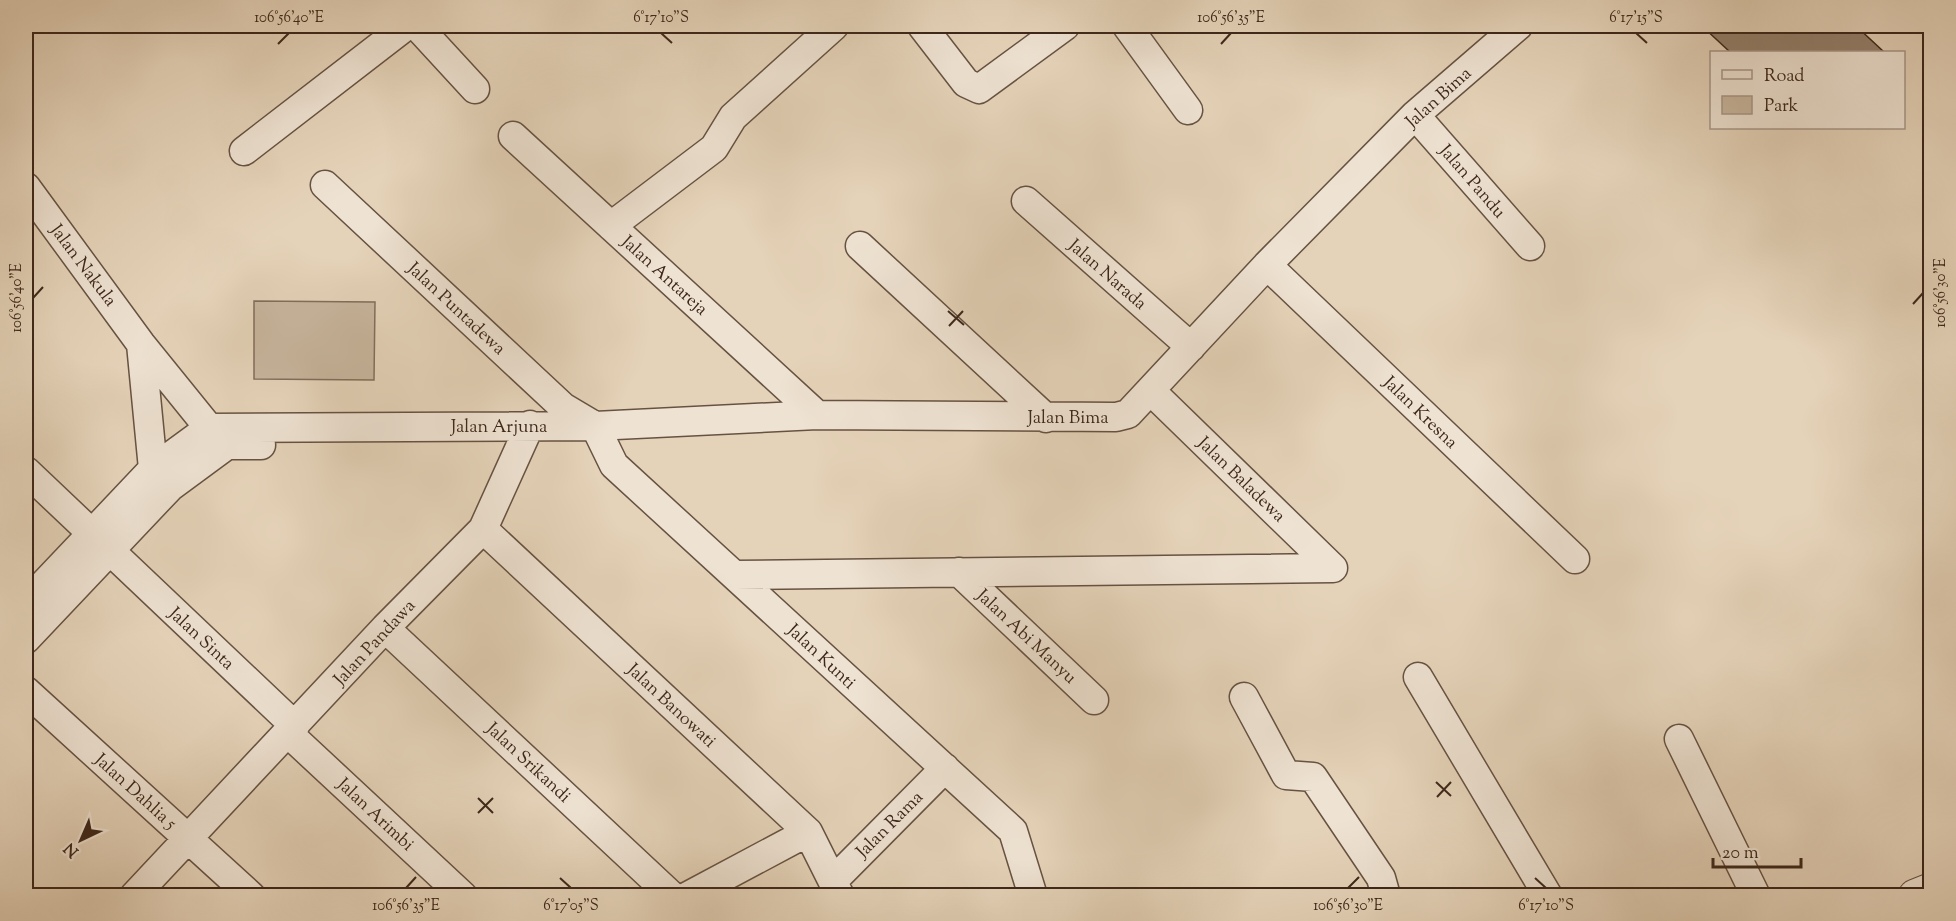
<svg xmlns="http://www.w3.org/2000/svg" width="1956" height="921" font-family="'Sorts Mill Goudy',serif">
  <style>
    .green { fill: #c8b69e; stroke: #826e5c; stroke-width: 1.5 }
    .building { fill: #94806d; stroke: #3d271a; stroke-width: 1.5 }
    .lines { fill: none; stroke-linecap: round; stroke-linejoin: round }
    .minor-casing { stroke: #675242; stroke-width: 31 }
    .tertiary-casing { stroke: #675242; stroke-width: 35 }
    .minor { stroke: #eee2d2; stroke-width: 28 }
    .tertiary { stroke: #eee2d2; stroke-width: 33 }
    .ticks { fill: none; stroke: #3d271a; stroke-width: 2 }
    .labels { text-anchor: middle; stroke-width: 5; stroke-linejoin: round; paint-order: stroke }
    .street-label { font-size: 18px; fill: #3d271a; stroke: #eee2d2 }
    .neatline { fill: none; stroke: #3d271a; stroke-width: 2 }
    .ticks-label { font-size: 15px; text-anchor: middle; fill: #3d271a }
  </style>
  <rect width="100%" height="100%" fill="#e5d3b9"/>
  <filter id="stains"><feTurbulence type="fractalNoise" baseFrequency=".00333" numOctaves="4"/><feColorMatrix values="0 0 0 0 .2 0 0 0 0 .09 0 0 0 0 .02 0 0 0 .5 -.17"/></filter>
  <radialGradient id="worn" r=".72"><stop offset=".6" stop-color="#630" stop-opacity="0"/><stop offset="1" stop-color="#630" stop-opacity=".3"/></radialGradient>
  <path class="green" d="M254,301L375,302L374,380L254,379Z"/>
  <path class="building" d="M1702,26H1856L1884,52H1730Z"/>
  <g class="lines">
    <defs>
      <path id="minor" d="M417,26L475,89
        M922,26L966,83L979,89L1065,26
        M1127,26L1188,110
        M1415,115L1530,246
        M513,136L817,415
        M244,151L406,26
        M325,185L563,407L595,426L614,465L1013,831L1033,896
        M26,187L141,344L209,428L222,441
        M1026,201L1191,347
        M611,226L714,148L733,117L834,26
        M860,246L1046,418
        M1267,265L1575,559
        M141,344L153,469L165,481
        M1151,391L1333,568
        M26,471L295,726
        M483,529L808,832L840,896
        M959,572L1094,700
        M735,575L1333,568
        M26,603L153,469L209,428L595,426L817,415L1116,417L1128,414L1267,265L1415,115L1518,26
        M385,628L672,896
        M26,639L170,487L227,445H261
        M1418,677L1548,896
        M26,691L251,896
        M1244,697L1286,775L1313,777L1381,878L1386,896
        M288,733L463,896
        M1679,739L1756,896
        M833,881L945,768
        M134,896L385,628L483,529L530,425
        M688,896L808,832"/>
      <path id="tertiary" d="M1915,896L1930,890"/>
    </defs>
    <use href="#minor" class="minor-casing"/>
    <use href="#tertiary" class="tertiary-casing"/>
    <use href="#minor" class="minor"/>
    <use href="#tertiary" class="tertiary"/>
  </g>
  <path class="ticks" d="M661,33L672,43M1636,33L1647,43M278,44L289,33M1221,44L1231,33M33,298L43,287M1913,304L1923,293M948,311L964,325M949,326L963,311M1436,782L1451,796M1437,797L1451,782M478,798L493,813M478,813L493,798M560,878L571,888M1535,878L1546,888M406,888L416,877M1348,888L1359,877"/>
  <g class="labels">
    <g class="street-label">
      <text transform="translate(1438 97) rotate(-42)" y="6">Jalan Bima</text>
      <text transform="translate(1473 181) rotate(49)" y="6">Jalan Pandu</text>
      <text transform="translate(84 265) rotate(53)" y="6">Jalan Nakula</text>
      <text transform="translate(1108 274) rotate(41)" y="6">Jalan Narada</text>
      <text transform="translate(665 275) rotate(42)" y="6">Jalan Antareja</text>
      <text transform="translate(457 308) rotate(43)" y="6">Jalan Puntadewa</text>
      <text transform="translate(1421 412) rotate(44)" y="6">Jalan Kresna</text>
      <text x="1068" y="423">Jalan Bima</text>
      <text x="499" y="432">Jalan Arjuna</text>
      <text transform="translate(1242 479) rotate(44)" y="6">Jalan Baladewa</text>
      <text transform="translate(1027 636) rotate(43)" y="6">Jalan Abi Manyu</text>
      <text transform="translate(202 638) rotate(43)" y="6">Jalan Sinta</text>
      <text transform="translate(374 642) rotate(-47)" y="6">Jalan Pandawa</text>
      <text transform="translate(822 656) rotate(43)" y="6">Jalan Kunti</text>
      <text transform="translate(672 705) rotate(43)" y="6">Jalan Banowati</text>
      <text transform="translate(529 762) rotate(43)" y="6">Jalan Srikandi</text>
      <text transform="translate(136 791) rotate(42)" y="6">Jalan Dahlia 5</text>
      <text transform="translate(376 814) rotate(43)" y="6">Jalan Arimbi</text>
      <text transform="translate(889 824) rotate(-45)" y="6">Jalan Rama</text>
    </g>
  </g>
  <rect width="1956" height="921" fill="none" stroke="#e5d3b9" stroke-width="66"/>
  <rect x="1710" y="51" width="195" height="78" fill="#eee2d2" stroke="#a79788" stroke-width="1.5"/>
  <rect x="1722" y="70" width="30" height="9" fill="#eee2d2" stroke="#a79788" stroke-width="1.5"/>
  <text x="1764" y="81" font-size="18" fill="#3d271a">Road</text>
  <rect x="1722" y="96" width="30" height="18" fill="#c8b69e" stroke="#a79788" stroke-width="1.5"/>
  <text x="1764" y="111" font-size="18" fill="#3d271a">Park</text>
  <g transform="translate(81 840) rotate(224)" stroke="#eee2d2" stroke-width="4.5" paint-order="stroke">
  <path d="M0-4.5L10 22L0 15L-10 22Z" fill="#3d271a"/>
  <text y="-9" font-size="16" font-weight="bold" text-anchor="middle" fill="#3d271a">N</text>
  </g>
  <path d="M1713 858v9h88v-9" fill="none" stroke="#3d271a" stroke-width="3"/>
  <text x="1722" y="858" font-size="18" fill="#3d271a" stroke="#eee2d2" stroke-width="4.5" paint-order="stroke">20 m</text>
  <rect x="33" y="33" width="1890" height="855" class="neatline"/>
  <g class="ticks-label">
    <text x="289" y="22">106°56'40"E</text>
    <text x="661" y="22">6°17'10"S</text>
    <text x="1231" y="22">106°56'35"E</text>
    <text x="1636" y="22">6°17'15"S</text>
    <text transform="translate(1940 293) rotate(-90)" y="5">106°56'30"E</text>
    <text transform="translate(16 298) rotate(-90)" y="5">106°56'40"E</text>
    <text x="406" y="910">106°56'35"E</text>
    <text x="571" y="910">6°17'05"S</text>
    <text x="1348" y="910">106°56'30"E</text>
    <text x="1546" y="910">6°17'10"S</text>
  </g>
  <rect width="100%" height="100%" filter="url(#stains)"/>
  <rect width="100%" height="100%" fill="url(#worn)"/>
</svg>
